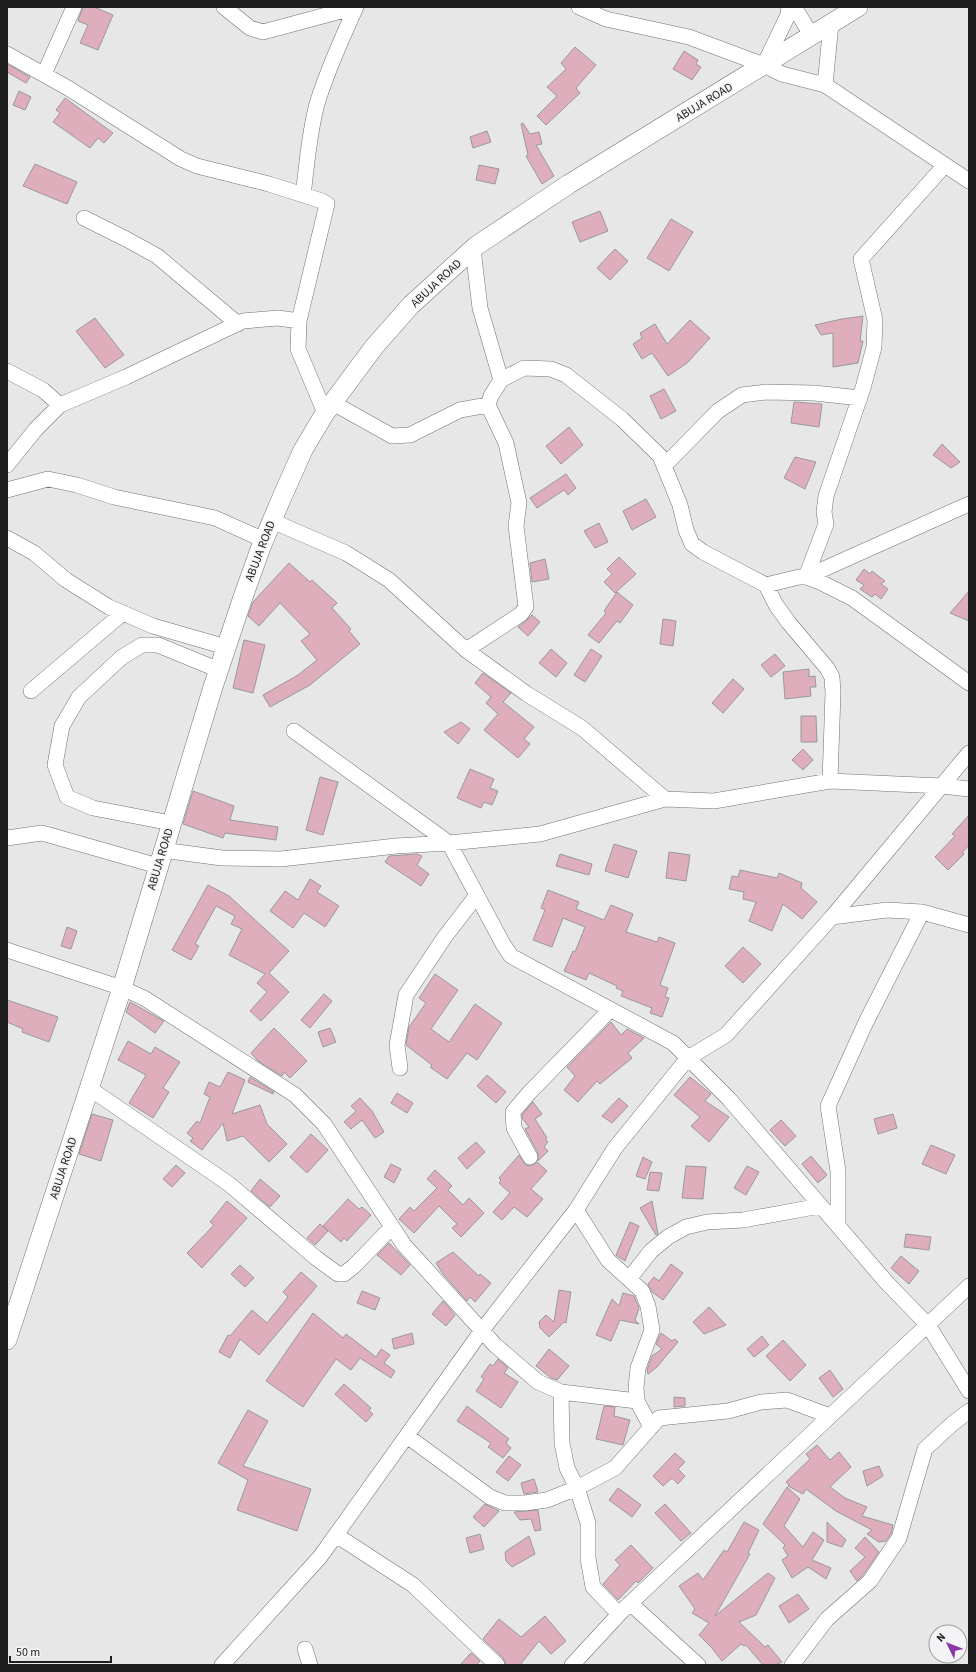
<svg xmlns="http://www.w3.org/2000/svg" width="976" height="1672" font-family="'Source Sans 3',sans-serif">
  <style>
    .building { fill: #deaebc; stroke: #9a9999 }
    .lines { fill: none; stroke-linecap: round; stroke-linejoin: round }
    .minor-casing { stroke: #727273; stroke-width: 16 }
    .major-casing { stroke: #727273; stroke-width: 20 }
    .minor { stroke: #fff; stroke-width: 15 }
    .major { stroke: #fff; stroke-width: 19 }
    .labels { text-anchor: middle; stroke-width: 3; stroke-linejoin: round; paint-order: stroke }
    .street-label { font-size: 12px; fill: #1e1e1e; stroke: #f4f4f6 }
  </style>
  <rect width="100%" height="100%" fill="#e7e7e8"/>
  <path class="building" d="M83,7H94L113,15L98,50L80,43L88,25L78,21Z
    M575,47L596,65L576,88L580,93L546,125L537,116L557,96L547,87L566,69L561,63Z
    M684,51L698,60L696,64L701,67L692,80L673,69Z
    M7,64L30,77L26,83L7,72Z
    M19,91L31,97L25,110L13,105Z
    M65,98L113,133L104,143L98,138L90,148L53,122L60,113L56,110Z
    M523,123L530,134L539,132L542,144L536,145L554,176L542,184L526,156L528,155L521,124Z
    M487,131L491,142L473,148L470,137Z
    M35,164L77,182L67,204L23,186Z
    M479,165L499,169L495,184L476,180Z
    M600,211L608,231L580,242L572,222Z
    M671,219L693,232L669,271L647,258Z
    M615,249L628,261L610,280L597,268Z
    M863,316L860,341H863L858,363L833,367V333L821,335L815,325L842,319Z
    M95,318L124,355L105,368L76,331Z
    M690,320L710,338L687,363L668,376L652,353L642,359L633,344L642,338L640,333L655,324L667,344Z
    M664,389L676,411L661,419L650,396Z
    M794,402L822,404L819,427L791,423Z
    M569,427L583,445L561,464L546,446Z
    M942,444L960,462L951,468L933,455Z
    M795,457L816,462L805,489L784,478Z
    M566,474L576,488L568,495L564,490L537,508L530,498Z
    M646,499L656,517L632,530L623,511Z
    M599,523L608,542L595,548L584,531Z
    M619,557L636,574L615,593L604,582L612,574L607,569Z
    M545,559L549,579L532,582L530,563Z
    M289,563L310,582L312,580L337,603L332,608L351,629L349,631L360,644L310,685L270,707L263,695L298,675L317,660L301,641L310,634L280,603L259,626L248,616L253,602Z
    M864,569L870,574L872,571L885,581L881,584L888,589L881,599L875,594L872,597L860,589L864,585L856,580Z
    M969,591V621L950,613Z
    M617,592L633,605L620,623L617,621L599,643L588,635L606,613L604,611Z
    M532,615L540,622L528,636L518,627L526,621Z
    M663,619L676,621L673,646L660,644Z
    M244,640L265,645L253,693L233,688Z
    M551,649L567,663L556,677L539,663Z
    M591,649L602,656L585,682L574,675Z
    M775,654L785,666L771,677L761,665Z
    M809,669V677L815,676L816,687H810L811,696L785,699L783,672Z
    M483,673L511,693L503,702L534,727L524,739L530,744L518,758L484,730L498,714L486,703L491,697L475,683Z
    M733,679L744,689L723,713L712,703Z
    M801,716H816L817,742H801Z
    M461,722L470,729L458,744L444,732Z
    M803,749L813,760L803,770L792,760Z
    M470,769L494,779L490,788L498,791L492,805L484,802L481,808L457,798Z
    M320,777L338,782L323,835L306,830Z
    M193,791L234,806L230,820L278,827L276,840L225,833L223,838L183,824Z
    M969,815V845L962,853L964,854L948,870L935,857L955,836L952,834Z
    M614,844L637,851L628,878L605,871Z
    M669,852L690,855L686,881L666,878Z
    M417,854L422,856L417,865L429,874L421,886L385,862L389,856Z
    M560,854L592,864L589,875L556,866Z
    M740,870L777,878L779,873L802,883L801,888L817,902L802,919L783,904L772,931L749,921L756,902L743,899L744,892L729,889L732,876L738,877Z
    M310,879L321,886L317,892L339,906L325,927L304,913L293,928L270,911L285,891L298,900Z
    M208,885L229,896L289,951L269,973L289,992L261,1021L250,1011L267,992L257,983L265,974L229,955L242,929L231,924L235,916L216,906L195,944L199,946L191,960L172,950Z
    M548,890L579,902L576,909L604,920L611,905L633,914L626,932L657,942L659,937L675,943L660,985L668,988L665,997L669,998L662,1017L650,1013L652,1008L621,996L623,991L616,988L617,986L589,973L586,980L564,971L573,951L575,952L585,927L563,918L552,947L533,940L545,910L541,908Z
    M67,927L77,931L71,949L61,946Z
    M743,947L761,964L743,983L725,966Z
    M435,974L458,990L431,1029L449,1042L475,1004L502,1023L477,1060L467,1053L447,1079L430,1067L432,1065L406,1045L409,1027L426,1003L419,998Z
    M324,994L332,1001L310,1028L301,1020Z
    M7,1000L58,1017L49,1042L22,1032L23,1029L7,1022Z
    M130,1002L164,1021L155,1033L126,1012Z
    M611,1022L621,1035L627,1029L644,1038L628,1053L632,1058L600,1084L597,1081L578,1102L564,1090L575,1076L567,1067Z
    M274,1028L307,1061L290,1078L284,1072L282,1076L258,1061L251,1053Z
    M330,1028L336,1042L323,1047L318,1032Z
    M128,1041L151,1054L155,1047L180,1062L163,1088L169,1092L153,1118L129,1103L146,1075L118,1060Z
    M228,1072L245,1080L232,1114L260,1105L267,1124L287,1144L269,1162L243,1136L227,1141L223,1123L202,1150L190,1141L193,1138L187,1133L197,1121L200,1123L210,1097L204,1094L209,1082L220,1087Z
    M487,1075L506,1092L496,1103L477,1086Z
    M250,1077L274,1092L273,1094L248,1082Z
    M690,1077L711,1094L705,1101L729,1117L709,1142L691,1126L700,1117L674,1095Z
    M397,1093L413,1103L407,1113L391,1103Z
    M360,1098L372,1111L384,1132L375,1138L362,1120L351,1129L344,1122L356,1111L351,1106Z
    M619,1098L628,1106L612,1123L602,1116Z
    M533,1102L542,1114L535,1119L547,1138L545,1139L548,1142L544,1147L548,1151L538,1161V1153L525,1129L529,1127L522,1118V1115Z
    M92,1114L113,1120L101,1161L79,1154Z
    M893,1114L897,1128L878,1134L874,1119Z
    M781,1120L796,1136L785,1146L770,1130Z
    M311,1134L328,1150L307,1173L290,1157Z
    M476,1142L485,1152L467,1169L458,1158Z
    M931,1145L955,1155L946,1174L922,1164Z
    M519,1155L526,1165L530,1166L537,1162L547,1171L531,1189L543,1199L527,1217L514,1207L502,1220L493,1212L510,1193L499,1183L501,1180L499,1178Z
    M811,1156L827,1175L818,1183L802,1164Z
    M643,1157L652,1162L645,1179L636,1176Z
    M391,1164L401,1169L394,1183L384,1177Z
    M176,1165L185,1173L172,1187L163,1179Z
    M686,1166L706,1167L703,1199L682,1198Z
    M747,1166L759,1172L746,1195L734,1188Z
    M435,1170L452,1186L448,1190L463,1205L469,1198L484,1213L461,1237L452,1228L457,1224L439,1206L414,1233L399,1219L410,1207L414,1211L437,1188L427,1179Z
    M650,1172L662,1173L659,1191L647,1190Z
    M260,1179L280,1196L270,1207L251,1191Z
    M348,1199L359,1209L362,1207L371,1215L347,1241L344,1238L341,1242L323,1226Z
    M227,1201L247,1218L202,1268L187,1253L214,1225L210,1222Z
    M652,1201L658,1234L656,1235L640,1208Z
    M630,1222L639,1226L625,1261L616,1255Z
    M320,1224L328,1231L315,1245L307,1238Z
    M906,1234L931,1237L929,1250L904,1247Z
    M389,1243L410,1265L401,1275L377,1255Z
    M453,1252L479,1276L480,1274L491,1283L475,1302L470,1297L467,1301L443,1274L436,1263Z
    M901,1256L919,1271L909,1284L891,1268Z
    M671,1264L683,1273L663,1300L652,1292L648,1284L654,1277L659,1281Z
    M240,1265L254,1278L245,1287L231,1274Z
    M301,1272L317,1286L259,1355L240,1339L230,1358L219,1352L228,1335L230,1336L252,1310L267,1323L288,1297L283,1292Z
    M559,1290L571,1292L566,1323L564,1322L549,1337L540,1328L539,1322L546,1315L554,1322Z
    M362,1291L380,1298L375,1310L357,1303Z
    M623,1293L634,1296L639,1308L635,1320L639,1324L620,1320L611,1341L596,1335L612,1299L619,1306Z
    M443,1301L455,1315L446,1326L432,1314Z
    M709,1307L726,1325L704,1334L693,1322Z
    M313,1313L343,1338L346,1334L376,1357L381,1349L390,1355L384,1363L395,1371L391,1378L360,1358L351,1370L336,1359L303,1407L266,1381Z
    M412,1333L414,1344L394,1349L392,1339Z
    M661,1333L672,1341L675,1339L678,1342L657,1367L648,1374L647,1370L652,1356L662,1349L656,1344Z
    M762,1336L769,1345L754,1357L747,1349Z
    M783,1340L806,1365L790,1381L766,1356Z
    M549,1349L569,1366L557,1380L551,1378L536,1366Z
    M498,1359L508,1368L504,1373L518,1382L501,1408L476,1391L484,1379L481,1377L490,1364L493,1366Z
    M830,1370L843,1389L833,1397L819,1378Z
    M344,1384L371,1408L369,1411L373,1414L366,1422L335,1394Z
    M674,1397L685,1398V1406L674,1407Z
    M467,1406L509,1439L506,1443L511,1448L503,1458L488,1447L491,1443L457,1421Z
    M604,1406L615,1407L614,1416L630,1420L623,1445L596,1439Z
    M248,1410L268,1421L243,1466L311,1489L297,1531L237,1510L248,1480L218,1463Z
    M817,1445L830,1460L839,1452L851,1467L830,1487L845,1498L867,1507L862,1516L893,1525L891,1534L886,1541L879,1542L867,1534L872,1530L836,1511L806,1489L803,1494L788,1486L789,1485L786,1482L810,1459L806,1454Z
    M675,1453L685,1462L678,1469L685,1476L678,1484L672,1478L663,1486L653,1476Z
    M509,1456L521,1465L508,1481L496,1472Z
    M879,1466L883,1476L867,1486L863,1471Z
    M534,1479L538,1492L524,1494L521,1483Z
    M787,1487L800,1499L784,1526L803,1547L813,1532L824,1540L812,1560L831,1568L826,1579L808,1567L792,1578L782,1560L788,1556L783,1548L785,1545L763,1524Z
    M618,1488L641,1505L632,1517L609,1500Z
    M485,1504L499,1511L484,1527L473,1517Z
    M665,1504L691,1533L681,1541L655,1513Z
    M538,1510L541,1530L535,1531L531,1519L520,1520L514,1512Z
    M744,1522L759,1530L748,1553L750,1554L715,1616L768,1573L775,1578L756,1615L739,1622L765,1647L768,1645L782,1662L775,1665H763L746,1645L744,1646L741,1644L722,1661L711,1647L699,1635L709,1623L692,1613L695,1609L679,1586L698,1573L703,1580L724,1550L727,1552Z
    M827,1522L846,1540L842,1547L827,1542Z
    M480,1534L484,1549L470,1553L466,1538Z
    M529,1536L535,1554L512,1567L506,1561L505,1552Z
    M865,1537L879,1552L863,1575L857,1581L850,1571L865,1557L855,1548Z
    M631,1545L653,1568L638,1583L636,1581L618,1600L603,1584L620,1565L615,1560Z
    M798,1594L809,1609L789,1623L779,1606Z
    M545,1616L566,1641L551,1654L539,1641L520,1665H506L503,1658L483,1639L499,1619L521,1637Z
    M471,1653L480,1661L476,1665H460Z"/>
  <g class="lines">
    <defs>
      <path id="minor" d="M224,7L250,28L263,32L356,7
        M579,7L606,19L689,37L764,65L782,74L825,85L969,181
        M794,7L812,36
        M7,54L68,88L181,159L197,166L269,184L322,201L327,204L299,321L298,349L325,413
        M764,65L788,15L789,7
        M44,74L74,7
        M825,85L831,24
        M303,195C307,165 309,133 317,104C327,70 342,39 356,7
        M84,218L128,240L157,256L238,324
        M7,371L43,390L60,405
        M501,380L524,368L551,369L566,375L622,419L660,456L680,505L686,530L692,544L703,552L766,585L776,605L789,623L827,668L832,677L833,693L830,781
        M333,403L392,436L410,435L460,410L488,405
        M7,465L36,429L60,405L126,377L243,321L278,318L299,321
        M664,466L718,411L742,395L766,392L814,393L860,398
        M7,490L48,479L77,485L114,497L215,518L264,540
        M272,521L346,553L389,580L466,650L527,694L582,728L665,799
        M7,538L34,553L66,580L109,607L153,626L226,647
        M806,577L826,524L824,512L826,496L863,388L874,347L875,320L861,259L945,165
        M806,577L969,504
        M766,585L799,577H806L820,582L852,598L969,683
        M466,650L521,614L526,607L516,526L519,503L506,443L488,405L491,396L501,380L480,308L473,249
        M31,691L123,613
        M294,731L449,843L503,944L511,956L673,1043L729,1099L887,1283L928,1325L969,1391
        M171,823L93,808L67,797L55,765L62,726L79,697L122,657L142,645H158L219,670
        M7,838L42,833L158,866
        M162,850L222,858L281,859L396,846L449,843L540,834L665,799L714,801L830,781L942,786L969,789
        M832,917L887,910L922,912L969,925
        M7,950L122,988L144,998L295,1095L324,1124L404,1245L495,1345L538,1382L561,1392L637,1401
        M400,1068L397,1045L406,995L444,938L477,895
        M89,1088L229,1184L316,1258L338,1274H344L354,1266L392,1227
        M530,1157L514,1128L513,1112L529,1093L610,1010
        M576,1210L608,1260L642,1291L648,1306L652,1330L638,1368L636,1388L637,1401L651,1427
        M838,1225V1171L828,1106L866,1022L922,912
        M629,1279L651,1251L668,1237L686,1227L707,1222L743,1220L820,1206
        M561,1392L562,1443L567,1468L577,1488L588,1523V1558L593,1587L619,1614
        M407,1436L490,1497L505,1503H525L547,1500L577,1488L615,1468L659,1418L728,1411L761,1402L787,1400L830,1416
        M336,1535L413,1585L497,1665
        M630,1603L698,1665
        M305,1649L310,1665
        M222,1665L320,1557L483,1329L576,1210L615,1148L688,1058L726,1035L832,917L969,753
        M572,1665L622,1611L969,1286
        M792,1665L827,1619L870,1581L899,1538L925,1449L952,1424L969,1411"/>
      <path id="major" d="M7,1340L122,988L213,687L243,597L261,547L282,497L303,450L325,413L374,347L411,305L476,246L569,184L858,7"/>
    </defs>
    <use href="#minor" class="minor-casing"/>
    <use href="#major" class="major-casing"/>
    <use href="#minor" class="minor"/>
    <use href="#major" class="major"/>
  </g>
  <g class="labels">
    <g class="street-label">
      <text transform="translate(704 102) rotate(-31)" y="4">ABUJA ROAD</text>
      <text transform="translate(436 283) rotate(-43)" y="4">ABUJA ROAD</text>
      <text transform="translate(260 551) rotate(-69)" y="4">ABUJA ROAD</text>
      <text transform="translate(160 859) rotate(-73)" y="4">ABUJA ROAD</text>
      <text transform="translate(63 1168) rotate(-72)" y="4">ABUJA ROAD</text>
    </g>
  </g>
  <rect width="976" height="1672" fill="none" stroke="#1e1e1e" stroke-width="16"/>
  <g transform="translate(948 1644) rotate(313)"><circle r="19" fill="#f4f4f6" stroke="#9e9ea0"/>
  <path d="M0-3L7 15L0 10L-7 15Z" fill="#8b37a5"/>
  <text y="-6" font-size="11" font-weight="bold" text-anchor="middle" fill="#1e1e1e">N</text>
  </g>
  <path d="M10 1656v6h101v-6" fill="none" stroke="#1e1e1e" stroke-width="2"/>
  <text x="16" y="1656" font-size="12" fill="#1e1e1e" stroke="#f4f4f6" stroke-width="3" paint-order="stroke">50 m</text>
</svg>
